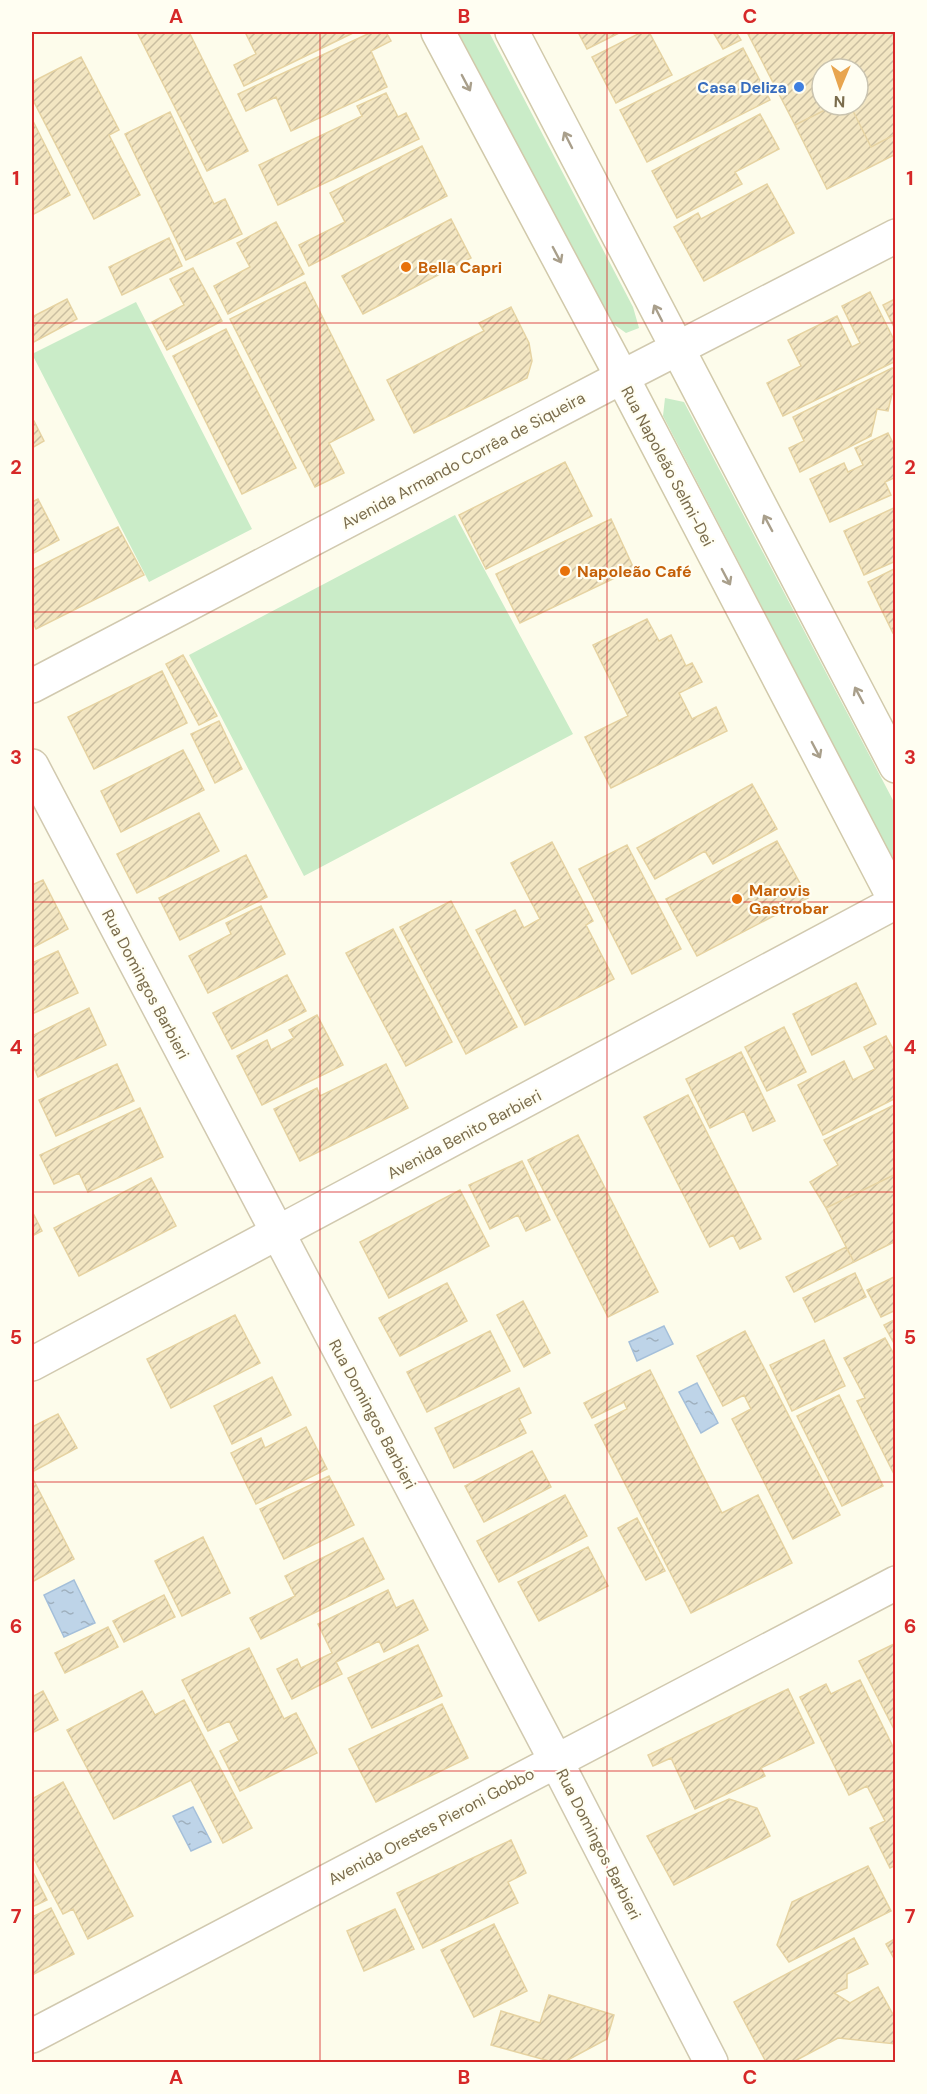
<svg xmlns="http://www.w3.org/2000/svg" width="927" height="2094" font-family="'DM Sans',sans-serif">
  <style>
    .green { fill: #caecc8 }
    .water { fill: url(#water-ripples); stroke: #a4bfda; stroke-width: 1.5 }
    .building { fill: url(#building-hatch); stroke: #e6d3a2; stroke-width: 1.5 }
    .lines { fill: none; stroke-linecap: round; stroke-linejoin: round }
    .street-casing { stroke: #d1c9af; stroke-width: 36 }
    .secondary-casing { stroke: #d1c9aa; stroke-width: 36 }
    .street { stroke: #fff; stroke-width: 33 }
    .secondary { stroke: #fff; stroke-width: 33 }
    .oneway { stroke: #a99f8b }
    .grid { fill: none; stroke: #d62828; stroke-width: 1.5; stroke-opacity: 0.55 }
    .shop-dot { fill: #3f7fe0; stroke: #fffef2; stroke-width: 2 }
    .food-dot { fill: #e8710a; stroke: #fffef2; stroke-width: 2 }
    .labels { text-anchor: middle; stroke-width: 4.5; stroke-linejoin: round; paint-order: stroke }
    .shop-label { font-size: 16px; font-weight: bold; fill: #366cbe; stroke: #fffef2; text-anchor: end }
    .food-label { font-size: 16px; font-weight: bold; fill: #c56008; stroke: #fffef2; text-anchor: start }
    .street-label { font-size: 16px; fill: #7a6c4c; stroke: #fffef2 }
    .neatline { fill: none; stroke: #d62828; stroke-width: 2 }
    .grid-label { font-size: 20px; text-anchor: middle; font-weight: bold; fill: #d62828 }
  </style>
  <defs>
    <pattern id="water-ripples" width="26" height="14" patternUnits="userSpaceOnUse" patternTransform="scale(1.5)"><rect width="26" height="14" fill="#bed4e8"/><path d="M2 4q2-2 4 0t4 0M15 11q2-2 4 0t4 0" fill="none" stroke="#9fb0be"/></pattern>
    <pattern id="building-hatch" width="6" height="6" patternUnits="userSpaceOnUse" patternTransform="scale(1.5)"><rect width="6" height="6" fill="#f3e6c2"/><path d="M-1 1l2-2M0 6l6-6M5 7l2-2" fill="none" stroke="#cabea0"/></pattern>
  </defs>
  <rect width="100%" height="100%" fill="#fdfceb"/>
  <path class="green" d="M458,32H489L633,307L639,328L626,333L612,323Z
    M136,302L252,529L149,582L32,354Z
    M665,398L684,402L895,804V858L891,856L663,416Z
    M455,515L573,734L304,876L189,655Z"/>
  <path class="water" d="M664,1326L673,1344L637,1361L629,1342Z
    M697,1383L718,1423L701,1433L679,1392Z
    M74,1580L95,1623L64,1637L44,1595Z
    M193,1807L211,1842L191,1851L173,1816Z"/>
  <path class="building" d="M137,32H189L248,151L207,171Z
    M245,32H355L244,86L234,65L256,54Z
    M372,32H386L391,41L371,51L387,87L291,131L276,97L246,111L238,94Z
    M578,32H621L587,49Z
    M642,32H649L672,75L616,103L592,57Z
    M713,32H736L741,40L723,49Z
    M747,32H896V134L871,147L850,105H858V69H822V105H835L795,125Z
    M743,48L770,100L647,162L620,110Z
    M81,57L119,130L109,135L140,195L94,219L32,98V82Z
    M386,93L398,117L406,113L419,139L278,205L259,165L362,116L357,106Z
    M835,105H850L871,147L896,134V154L827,189L795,125Z
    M170,112L214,204L225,199L242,234L186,260L125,134Z
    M760,114L779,149L735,172L742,184L677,218L652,171Z
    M32,119L70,195L32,215Z
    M422,146L447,196L309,266L299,245L345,222L330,193Z
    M767,184L794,233L704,281L674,227L698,213L701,219Z
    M451,219L471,258L363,314L342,276Z
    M276,222L304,274L228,314L214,286L250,267L237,243Z
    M169,238L182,266L122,295L109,267Z
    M193,268L222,321L167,350L152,322L184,305L170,279Z
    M305,282L374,420L329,443L344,473L315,487L230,319Z
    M870,292L896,344V361L783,416L767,383L801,366L788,340L837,316L852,347L860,343L842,306Z
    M67,299L77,319L32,343V317Z
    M895,299L896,300V331L883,305Z
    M511,307L529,343L532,361L527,378L414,433L387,380L484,331L479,323Z
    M226,329L296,468L242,494L173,356Z
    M892,368L896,369V395L892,394L888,411L877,409L871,436L800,472L789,448L804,441L793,417Z
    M34,421L44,441L32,448V422Z
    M888,433L896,449V477L885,482L891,495L830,522L810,479L844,463L848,472L863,465L855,448Z
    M565,462L592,516L486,569L459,515Z
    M38,499L59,540L32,554V502Z
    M896,507V561L864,575L844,531Z
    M611,519L634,569L520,623L496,574Z
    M118,527L144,575L36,629L32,620V570Z
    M896,568V632L893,633L868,582Z
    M647,619L659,641L671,635L686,666L692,663L702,682L679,693L692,719L716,707L727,731L611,788L585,737L628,716L593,645Z
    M183,655L217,716L199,725L166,664Z
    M162,671L187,723L94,769L68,717Z
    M219,721L242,769L215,783L191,734Z
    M183,750L204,790L121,832L101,791Z
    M752,784L777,829L713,864L705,851L655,879L637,848Z
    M199,813L219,851L137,893L117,854Z
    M777,841L808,898L697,956L666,899Z
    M552,842L593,921L586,925L614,979L525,1025L476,930L515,910L524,928L540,919L511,863Z
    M627,845L681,949L632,974L579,869Z
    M246,855L267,897L180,940L159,898Z
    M43,880L68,929L32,948V885Z
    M451,901L517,1027L466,1054L400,927Z
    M261,906L285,954L208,993L189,956L231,934L226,923Z
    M393,929L452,1042L406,1066L346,953Z
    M58,951L78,993L32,1014V963Z
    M287,975L306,1011L232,1049L213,1013Z
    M856,983L876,1024L812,1055L793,1014Z
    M89,1008L106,1045L38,1077L32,1063V1036Z
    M317,1015L343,1065L262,1105L237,1056L267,1040L271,1050L294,1038L289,1030Z
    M784,1027L806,1072L767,1091L745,1047Z
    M886,1036L896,1054V1098L823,1135L798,1085L844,1061L853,1080L875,1069L864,1047Z
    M741,1052L775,1121L753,1131L744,1111L710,1128L686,1079Z
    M117,1064L134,1101L56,1136L39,1100Z
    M386,1064L408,1108L300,1161L274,1109L317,1088L320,1096Z
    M688,1095L761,1239L740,1249L733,1235L710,1247L644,1117Z
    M896,1104V1174L826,1208L810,1182L838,1165L824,1140Z
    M140,1108L163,1157L88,1192L79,1173L54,1184L40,1155Z
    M578,1135L658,1292L608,1317L528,1160Z
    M522,1161L550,1220L526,1231L518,1215L490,1229L469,1185Z
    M896,1174V1241L854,1262L826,1208Z
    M151,1178L176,1226L79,1276L54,1228Z
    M460,1190L489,1246L389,1298L360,1242Z
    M32,1211L42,1231L32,1236Z
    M846,1247L854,1262L794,1292L786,1277Z
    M855,1273L866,1297L815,1322L803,1298Z
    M896,1276V1310L881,1317L867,1290Z
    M447,1283L467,1321L400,1356L379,1318Z
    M523,1301L550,1353L524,1367L497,1315Z
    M235,1315L260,1363L171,1408L147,1359Z
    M896,1319V1347L884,1325Z
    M490,1331L510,1371L427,1412L407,1372Z
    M745,1331L840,1515L793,1539L732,1419L751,1409L744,1395L723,1406L697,1356Z
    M885,1338L896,1358V1478L857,1401L865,1398L844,1358Z
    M824,1340L845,1386L792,1411L770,1365Z
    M650,1370L722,1513L758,1495L792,1563L691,1613L595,1425L627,1409L624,1402L592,1418L584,1403Z
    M272,1377L291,1415L232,1444L214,1406Z
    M519,1388L531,1413L519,1419L526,1433L454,1468L435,1428Z
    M839,1395L883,1486L842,1506L797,1416Z
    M58,1414L77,1448L32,1472V1427Z
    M306,1427L327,1469L256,1504L231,1453L261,1438L265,1448Z
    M532,1451L551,1487L484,1522L465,1486Z
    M329,1476L354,1525L284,1559L260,1509Z
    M32,1477L74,1559L32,1582Z
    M565,1495L587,1536L499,1582L477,1541Z
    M637,1518L665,1571L646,1580L618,1528Z
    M203,1537L230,1593L182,1616L155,1561Z
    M363,1538L384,1579L261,1639L250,1618L295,1596L285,1576Z
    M588,1547L608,1586L539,1621L518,1582Z
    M388,1590L396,1608L413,1600L428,1630L384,1652L379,1641L336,1662L342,1674L292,1699L277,1669L297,1659L301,1668L332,1653L318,1624Z
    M164,1595L175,1617L124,1642L113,1621Z
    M108,1627L118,1647L65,1673L55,1653Z
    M896,1643V1733L859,1661Z
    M418,1645L442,1696L372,1728L348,1678Z
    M249,1648L284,1719L296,1713L317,1753L240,1791L220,1751L239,1741L229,1721L208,1731L182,1680Z
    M860,1680L896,1753V1865L890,1868L870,1828L885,1821L867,1786L849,1795L800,1697L826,1684L831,1694Z
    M788,1689L814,1743L761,1768L765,1776L695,1809L671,1758L653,1766L648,1755Z
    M43,1691L58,1720L32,1733V1697Z
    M142,1691L155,1715L184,1700L252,1828L223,1843L191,1780L114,1819L67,1730Z
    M442,1704L468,1758L376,1802L349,1749Z
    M63,1782L133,1916L88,1939L73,1909L63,1914L32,1855V1799Z
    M729,1799L757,1808L770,1836L674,1885L647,1836Z
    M511,1840L526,1873L508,1882L518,1903L423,1948L397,1893Z
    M868,1866L891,1911L789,1962L777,1945L792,1902Z
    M32,1870L47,1900L32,1907Z
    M51,1908L74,1954L32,1975V1917Z
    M395,1909L414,1949L364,1971L347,1931Z
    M494,1924L527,1991L474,2017L441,1950Z
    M854,1938L868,1964L847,1974V1988L834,1993L850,2003L878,1987L896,2020V2044L838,2038L793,2062H766L734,2002Z
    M896,1938V1962L886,1944Z
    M549,1995L614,2015L607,2039L564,2062H553L491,2045L501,2011L540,2023Z"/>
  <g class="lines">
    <defs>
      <path id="street" d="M32,686L622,377L896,236
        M32,766L556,1761L711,2062
        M32,1364L896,902
        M32,2036L896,1583"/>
      <path id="secondary" d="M438,32L622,377L896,902
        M512,32L896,766"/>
    </defs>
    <use href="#street" class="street-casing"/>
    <use href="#secondary" class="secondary-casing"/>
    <use href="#street" class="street"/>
    <use href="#secondary" class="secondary"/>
  </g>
  <defs><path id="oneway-shaft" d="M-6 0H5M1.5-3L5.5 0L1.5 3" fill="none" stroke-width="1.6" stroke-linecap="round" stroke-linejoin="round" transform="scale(1.5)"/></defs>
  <g class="oneway">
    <use href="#oneway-shaft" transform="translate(466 83) rotate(62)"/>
    <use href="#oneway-shaft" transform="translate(568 140) rotate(-117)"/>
    <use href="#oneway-shaft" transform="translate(557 255) rotate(62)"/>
    <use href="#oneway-shaft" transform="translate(658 313) rotate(-117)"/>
    <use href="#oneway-shaft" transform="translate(768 523) rotate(-118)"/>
    <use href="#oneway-shaft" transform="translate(726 577) rotate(62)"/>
    <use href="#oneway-shaft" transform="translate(859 695) rotate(-118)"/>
    <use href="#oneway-shaft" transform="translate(816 750) rotate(62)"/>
  </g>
  <path class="grid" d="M320,32V2062M607,32V2062M32,323H896M32,612H896M32,902H896M32,1192H896M32,1482H896M32,1771H896"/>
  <circle class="shop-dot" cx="799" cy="87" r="6"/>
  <g class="food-dot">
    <circle cx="406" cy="267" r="6"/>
    <circle cx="565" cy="571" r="6"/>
    <circle cx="737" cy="899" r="6"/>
  </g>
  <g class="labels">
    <g class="shop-label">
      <text x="787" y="93">Casa Deliza</text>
    </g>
    <g class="food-label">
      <text x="418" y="273">Bella Capri</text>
      <text x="577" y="577">Napoleão Café</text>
      <text x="749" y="896">Marovis<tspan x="749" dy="18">Gastrobar</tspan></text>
    </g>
    <g class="street-label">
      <text transform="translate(463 460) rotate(-28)" y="6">Avenida Armando Corrêa de Siqueira</text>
      <text transform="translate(668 466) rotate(62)" y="6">Rua Napoleão Selmi-Dei</text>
      <text transform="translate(146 984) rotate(62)" y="6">Rua Domingos Barbieri</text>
      <text transform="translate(464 1134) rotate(-28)" y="6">Avenida Benito Barbieri</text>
      <text transform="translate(373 1414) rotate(62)" y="6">Rua Domingos Barbieri</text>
      <text transform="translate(431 1826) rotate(-28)" y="6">Avenida Orestes Pieroni Gobbo</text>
      <text transform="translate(599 1844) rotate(63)" y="6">Rua Domingos Barbieri</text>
    </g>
  </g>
  <rect width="927" height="2094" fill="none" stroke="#fffef2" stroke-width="66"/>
  <g transform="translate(840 87) rotate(182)"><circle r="28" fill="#fffef2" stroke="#cac4b0" stroke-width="1.5"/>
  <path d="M0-4.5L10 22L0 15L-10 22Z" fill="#e8a54f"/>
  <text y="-9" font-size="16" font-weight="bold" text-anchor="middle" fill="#7a6c4c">N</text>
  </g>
  <rect x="33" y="33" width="861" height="2028" class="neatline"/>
  <g class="grid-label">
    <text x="176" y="23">A</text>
    <text x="464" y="23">B</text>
    <text x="750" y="23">C</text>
    <text x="16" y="185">1</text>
    <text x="910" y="185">1</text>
    <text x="16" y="474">2</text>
    <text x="910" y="474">2</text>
    <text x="16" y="764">3</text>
    <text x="910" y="764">3</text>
    <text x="16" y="1054">4</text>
    <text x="910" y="1054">4</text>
    <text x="16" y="1344">5</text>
    <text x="910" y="1344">5</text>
    <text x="16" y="1633">6</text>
    <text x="910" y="1633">6</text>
    <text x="16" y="1923">7</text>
    <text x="910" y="1923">7</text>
    <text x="176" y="2084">A</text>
    <text x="464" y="2084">B</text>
    <text x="750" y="2084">C</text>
  </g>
</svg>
